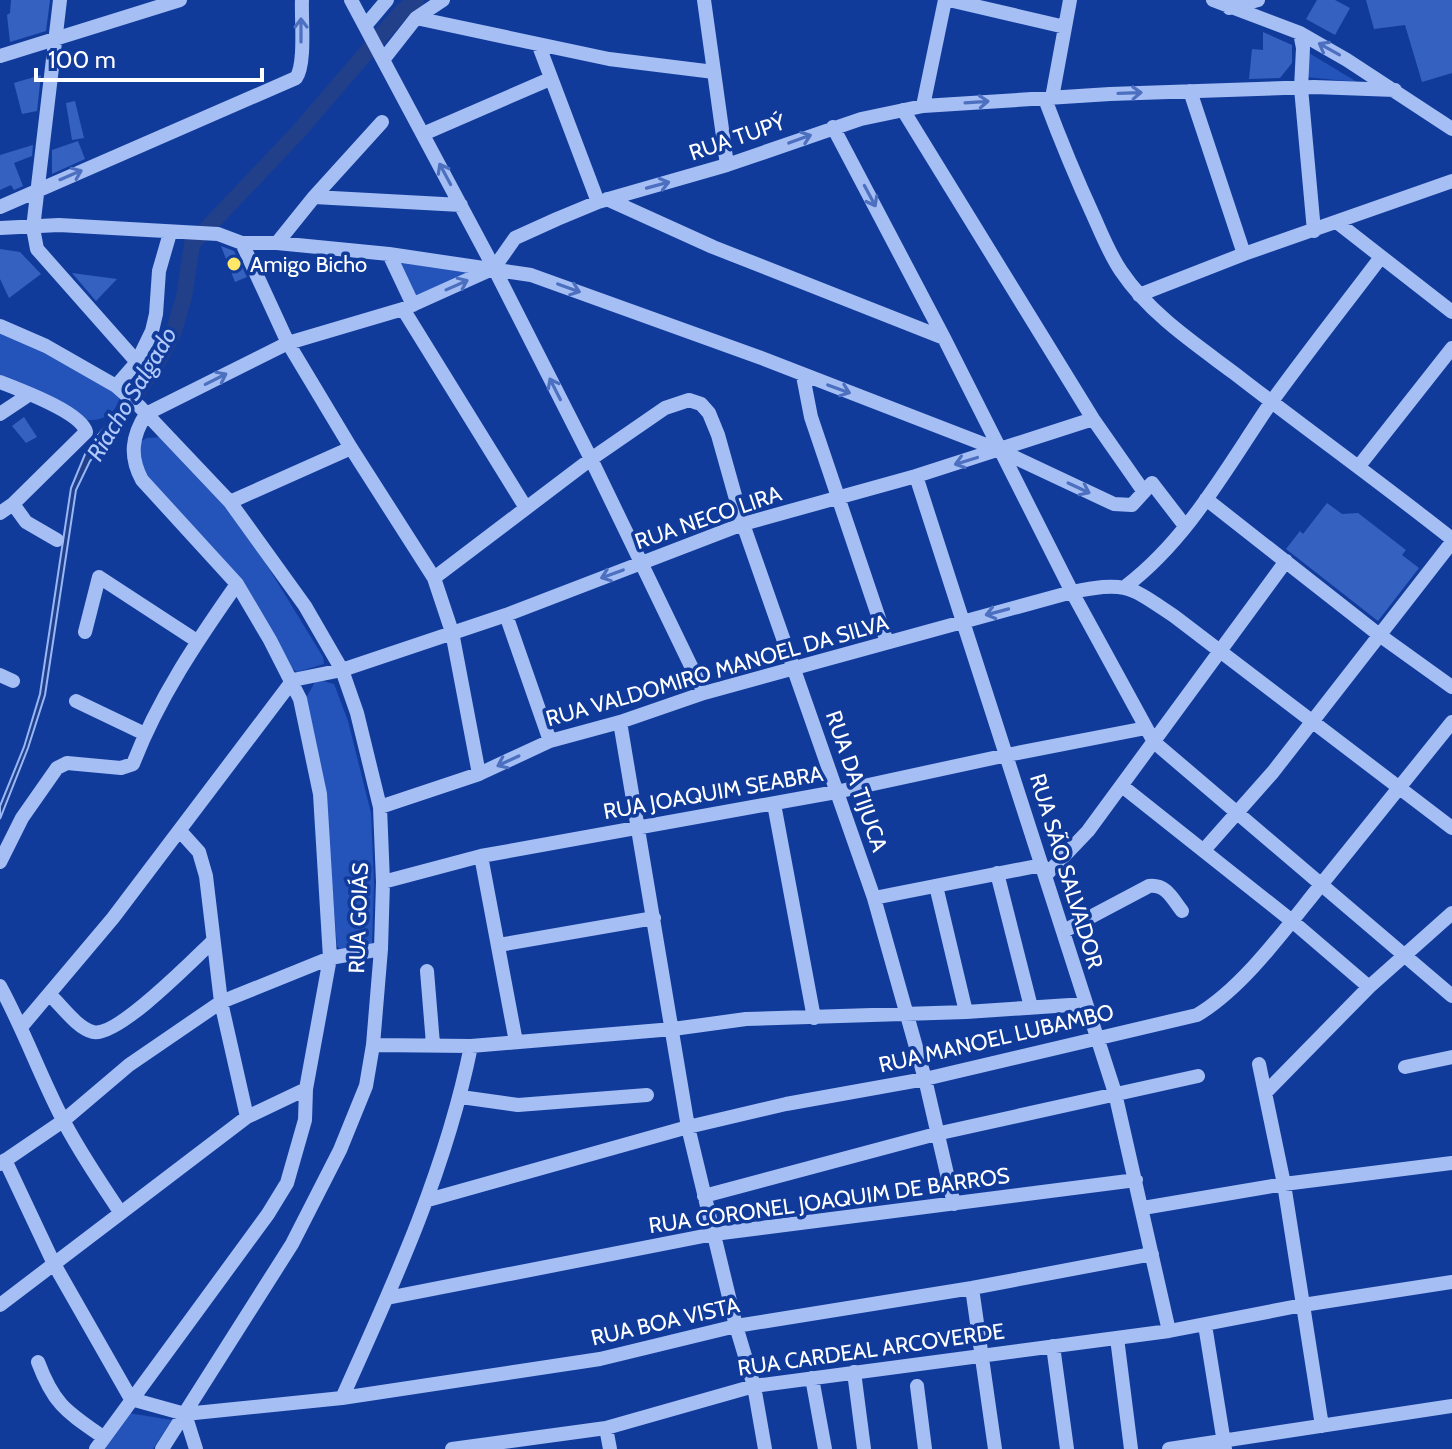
<svg xmlns="http://www.w3.org/2000/svg" width="1452" height="1449" font-family="Cabin,sans-serif">
  <style>
    .green { fill: #2454b9 }
    .water { fill: #214089; stroke: #97b7f7; stroke-width: 2 }
    .lines { fill: none; stroke-linecap: round; stroke-linejoin: round }
    .canal { stroke: #214089; stroke-width: 16 }
    .building { fill: #3562c1 }
    .minor { stroke: #a5bef4; stroke-width: 14 }
    .oneway { stroke: #4c6fbf }
    .poi-dot { fill: #ffe768; stroke: #113b9b; stroke-width: 3 }
    .labels { text-anchor: middle; stroke-width: 7; stroke-linejoin: round; paint-order: stroke }
    .street-label { font-size: 22px; fill: #fff; stroke: #113b9b }
    .poi-label { font-size: 22px; fill: #fff; stroke: #113b9b; text-anchor: start }
    .water-label { font-size: 24px; font-style: italic; fill: #b1c9fb; stroke: #113b9b }
  </style>
  <rect width="100%" height="100%" fill="#113b9b"/>
  <path class="green" d="M1309,53L1357,82L1305,77Z
    M392,255L494,268L413,305Z
    M0,334L45,352L112,391L120,397C115,415 103,421 86,420L0,376Z
    M164,437L232,513L257,549L323,657L324,664L297,672L290,667L238,577L145,473L138,451L139,442L147,438Z
    M323,681L334,684L348,721L371,813L374,884L372,943L367,950L342,951L337,946L325,793L306,698L315,682Z
    M128,1413L172,1420L153,1449H103Z"/>
  <path class="water" d="M104,428L112,434L90,461L76,490L45,695L28,748L0,819V806L24,747L40,694L71,488L88,447Z"/>
  <g class="lines">
    <path class="canal" d="M97,450L155,367L173,334L184,297L192,244L299,131L402,11L416,0"/>
  </g>
  <path class="building" d="M11,0H50L46,31L10,42L7,15L10,13Z
    M1317,0H1335L1350,8L1335,35L1306,19Z
    M1366,0H1452V73L1422,82L1405,25L1374,29Z
    M1263,32L1292,45V63L1280,78L1249,79L1252,49L1263,50Z
    M41,75L37,111L22,114L14,83Z
    M75,101L84,138L72,140L66,103Z
    M78,141L85,159L52,174V150Z
    M33,145L32,156L14,163L23,186L14,190L11,185L0,190V155Z
    M221,246L234,251L247,277L235,282Z
    M0,249L20,252L41,274L9,298L0,279Z
    M72,273L117,279L96,301Z
    M24,417L37,437L26,443L12,426Z
    M1327,503L1342,514L1358,513L1406,550L1402,555L1419,568L1378,621L1286,549L1300,531L1303,534Z"/>
  <g class="lines">
    <path class="minor" d="M60,0L33,228L37,249L137,362
      M351,0L494,268L591,459L704,693
      M704,0L727,165
      M949,0L1065,27
      M1213,0L1300,33L1347,60L1452,129
      M1229,8L1258,0
      M416,18L609,59L714,72
      M365,26L387,0
      M1300,33L1303,48L1301,88L1314,231
      M539,46L598,202
      M0,56L180,0
      M383,60L416,18L443,0
      M1190,91L1244,254
      M1052,98L1070,0
      M1045,99C1060,139 1076,178 1094,217C1102,235 1110,255 1121,271C1150,314 1194,343 1234,373C1306,429 1380,482 1452,539
      M923,106L945,0
      M903,110L1093,419L1144,492
      M833,127L944,338L1072,592L1154,742L1452,996
      M423,134L550,79
      M314,197L461,205
      M607,199L713,247L944,338
      M0,207L296,78C306,64 301,18 302,0
      M1338,223L1452,312
      M0,228L59,225L218,234L242,243H277L389,254L531,275L764,359L999,450L1114,504L1132,505L1152,483L1185,526
      M242,243L288,343L351,448L434,578L452,632L479,774
      M277,243L314,197L382,122
      M389,254L413,305
      M1139,295L1244,254L1452,181
      M403,309L526,508
      M0,326L46,346L116,386L140,407L230,502L305,606L342,670L357,713L380,807L383,882L381,949L373,1045L366,1086L340,1150L292,1244L162,1449
      M803,376L811,417L887,642
      M0,382C20,390 81,412 86,432L13,504L0,513
      M116,386L137,362L152,331L156,314L159,271L170,233
      M0,414L30,394
      M1359,466L1452,348
      M916,476L1115,1093L1169,1331
      M1206,499L1378,634L1452,687
      M230,502L351,448
      M13,504L26,522L57,540
      M434,578L591,459L665,408L689,400L701,404L709,413L718,435L743,524L874,898L925,1079L954,1204
      M1126,586C1188,539 1227,467 1270,404C1306,354 1344,306 1381,257
      M506,615L550,741
      M85,632L99,577L197,641
      M0,675L13,681
      M293,680L342,670L506,615L743,524L916,476L1093,419
      M76,701L145,734
      M620,722L688,1127L736,1326L754,1386L765,1449
      M1122,786L1292,921L1369,987
      M774,804L814,1018
      M380,807L479,774L550,741L620,722L704,693L1072,592C1127,581 1129,586 1174,616L1452,828
      M180,831L199,852L206,876L221,1002L247,1117
      M1204,850L1273,772L1452,542
      M481,856L516,1042
      M0,862L22,818L57,768L67,763L121,768L133,764C158,699 197,641 237,584
      M997,873L1031,1007
      M1046,875L1088,831L1286,561
      M383,882L481,856L836,792L1007,755L1146,728
      M936,886L966,1012
      M874,898L1042,865
      M1064,931L1149,886C1166,884 1172,898 1182,911
      M499,945L654,918
      M427,971L433,1044
      M0,986C23,1028 39,1073 61,1116C78,1150 99,1180 120,1212
      M50,995C62,1006 77,1028 93,1032C117,1038 193,960 212,942
      M22,1026L113,918L293,680
      M373,1045L471,1046L673,1029L746,1019L966,1012L1085,1004
      M1259,1064L1284,1184L1322,1426
      M1405,1067L1452,1057
      M1266,1092L1369,987L1452,913
      M461,1097L518,1105L647,1095
      M5,1160L54,1264L131,1399L185,1414L342,1398L600,1359L736,1326L972,1288L1152,1254
      M0,1164L63,1121L129,1065L221,1002L330,958L381,949
      M704,1196L936,1134L1198,1076
      M428,1200L688,1127L786,1104L925,1079L1197,1015C1243,988 1286,928 1320,886C1364,831 1408,777 1452,722
      M1143,1208L1284,1184L1452,1163
      M972,1288L995,1449
      M387,1298L714,1234L1136,1180
      M0,1305L247,1117L306,1089
      M1205,1325L1225,1449
      M1117,1338L1131,1449
      M1053,1346L1067,1449
      M38,1362C54,1405 67,1412 103,1437
      M854,1372L864,1449
      M812,1378L825,1449
      M917,1386L925,1449
      M342,1398C394,1283 446,1170 471,1046
      M185,1414L196,1449
      M606,1428L610,1449
      M96,1449L268,1214L287,1183L305,1120L306,1089L330,958L320,794L300,699L270,640L237,584L142,480C129,456 132,436 146,414L288,343L403,309L494,268L515,238L557,219L598,202L727,165L861,119L923,106L1110,94L1314,87L1395,90
      M452,1449L606,1428L754,1386L1169,1331L1303,1305L1452,1282
      M1169,1449L1452,1406"/>
  </g>
  <defs><path id="oneway-shaft" d="M-6 0H5M1.5-3L5.5 0L1.5 3" fill="none" stroke-width="1.6" stroke-linecap="round" stroke-linejoin="round" transform="scale(2)"/></defs>
  <g class="oneway">
    <use href="#oneway-shaft" transform="translate(301 30) rotate(-90)"/>
    <use href="#oneway-shaft" transform="translate(1329 49) rotate(-151)"/>
    <use href="#oneway-shaft" transform="translate(1130 93) rotate(-2)"/>
    <use href="#oneway-shaft" transform="translate(977 102) rotate(-4)"/>
    <use href="#oneway-shaft" transform="translate(800 139) rotate(-20)"/>
    <use href="#oneway-shaft" transform="translate(445 174) rotate(-118)"/>
    <use href="#oneway-shaft" transform="translate(71 175) rotate(-23)"/>
    <use href="#oneway-shaft" transform="translate(658 185) rotate(-15)"/>
    <use href="#oneway-shaft" transform="translate(870 196) rotate(62)"/>
    <use href="#oneway-shaft" transform="translate(457 285) rotate(-24)"/>
    <use href="#oneway-shaft" transform="translate(569 288) rotate(20)"/>
    <use href="#oneway-shaft" transform="translate(216 379) rotate(-27)"/>
    <use href="#oneway-shaft" transform="translate(555 389) rotate(-117)"/>
    <use href="#oneway-shaft" transform="translate(839 389) rotate(20)"/>
    <use href="#oneway-shaft" transform="translate(966 461) rotate(163)"/>
    <use href="#oneway-shaft" transform="translate(1079 488) rotate(25)"/>
    <use href="#oneway-shaft" transform="translate(612 574) rotate(160)"/>
    <use href="#oneway-shaft" transform="translate(997 612) rotate(165)"/>
    <use href="#oneway-shaft" transform="translate(508 761) rotate(155)"/>
  </g>
  <circle class="poi-dot" cx="234" cy="264" r="8"/>
  <g class="labels">
    <g class="street-label">
      <text transform="translate(737 137) rotate(-19)" y="8">RUA TUPÝ</text>
      <text transform="translate(708 517) rotate(-19)" y="8">RUA NECO LIRA</text>
      <text transform="translate(717 670) rotate(-16)" y="8">RUA VALDOMIRO MANOEL DA SILVA</text>
      <text transform="translate(857 781) rotate(71)" y="8">RUA DA TIJUCA</text>
      <text transform="translate(713 792) rotate(-10)" y="8">RUA JOAQUIM SEABRA</text>
      <text transform="translate(1067 871) rotate(73)" y="8">RUA SÃO SALVADOR</text>
      <text transform="translate(358 918) rotate(-88)" y="8">RUA GOIÁS</text>
      <text transform="translate(996 1038) rotate(-13)" y="8">RUA MANOEL LUBAMBO</text>
      <text transform="translate(829 1200) rotate(-8)" y="8">RUA CORONEL JOAQUIM DE BARROS</text>
      <text transform="translate(665 1321) rotate(-13)" y="8">RUA BOA VISTA</text>
      <text transform="translate(871 1349) rotate(-8)" y="8">RUA CARDEAL ARCOVERDE</text>
    </g>
    <g class="poi-label">
      <text x="250" y="272">Amigo Bicho</text>
    </g>
    <g class="water-label">
      <text transform="translate(132 394) rotate(-59)" y="8">Riacho Salgado</text>
    </g>
  </g>
  <path d="M36 68v12h226v-12" fill="none" stroke="#ffffff" stroke-width="4"/>
  <text x="48" y="68" font-size="24" fill="#ffffff" stroke="#113b9b" stroke-width="6" paint-order="stroke">100 m</text>
</svg>
